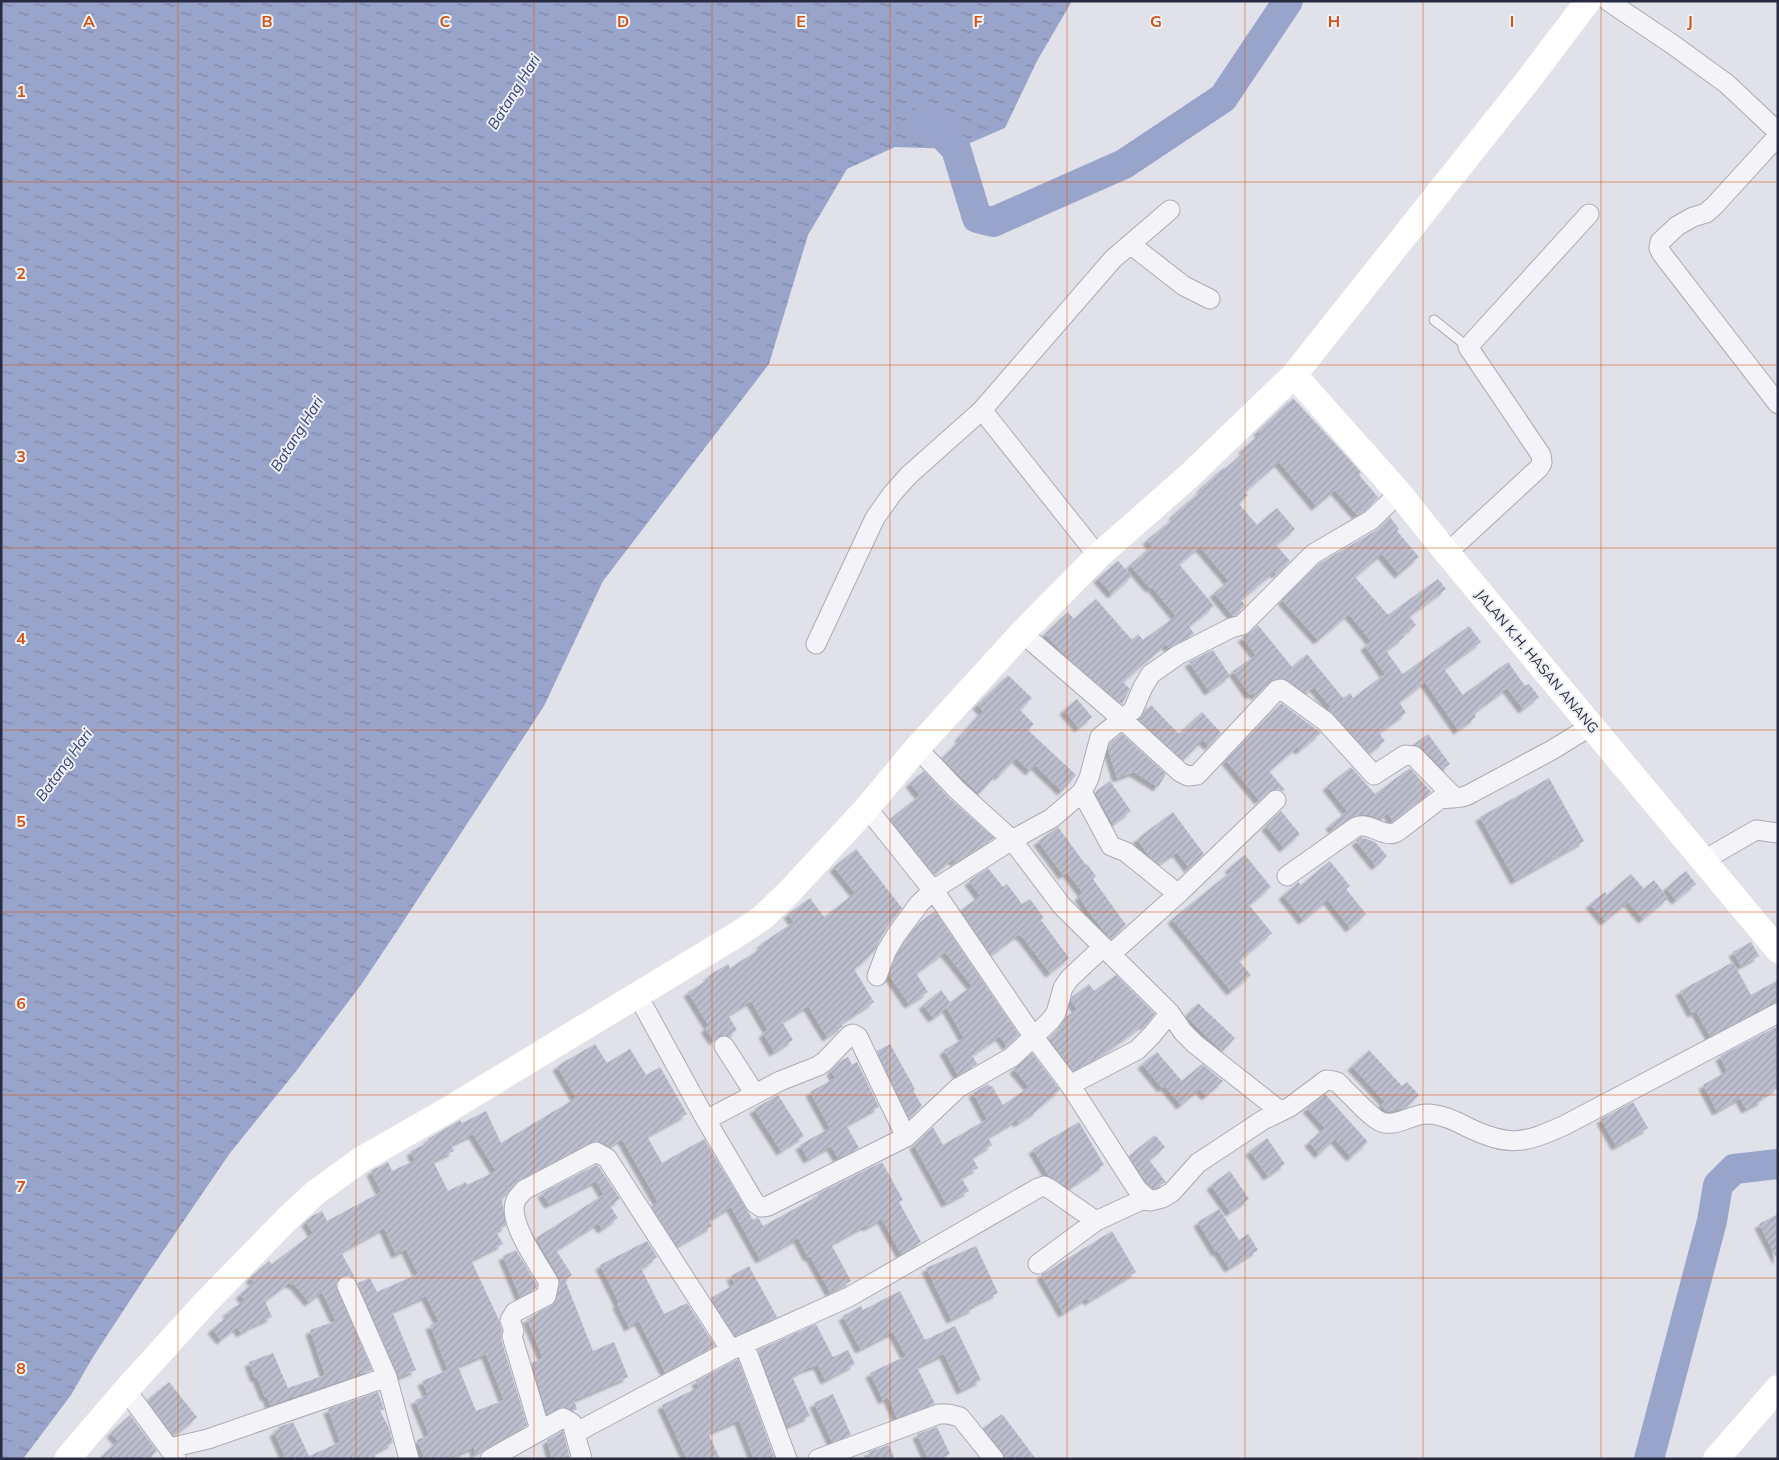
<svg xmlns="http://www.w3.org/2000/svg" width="1779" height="1460" font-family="Mulish,sans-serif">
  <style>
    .water { fill: url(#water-ripples) }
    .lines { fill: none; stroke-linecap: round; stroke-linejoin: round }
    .river { stroke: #99a4cb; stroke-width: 30 }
    .building { fill: url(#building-hatch); fill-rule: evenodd; filter: url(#shadow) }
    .lane-casing { stroke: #a9aab7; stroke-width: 11 }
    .street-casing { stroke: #a9aab7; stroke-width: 21 }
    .lane { stroke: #f3f3f8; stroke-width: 9 }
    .street { stroke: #f3f3f8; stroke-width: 19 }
    .secondary { stroke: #fff; stroke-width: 26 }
    .grid { fill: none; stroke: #d55411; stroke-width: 1; stroke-opacity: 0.55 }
    .labels { text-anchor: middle; stroke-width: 4; stroke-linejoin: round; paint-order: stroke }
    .street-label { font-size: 14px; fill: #282a42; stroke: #eff1f7 }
    .water-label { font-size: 15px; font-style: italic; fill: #303d77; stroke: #eff1f7 }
    .grid-label { font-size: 16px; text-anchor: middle; font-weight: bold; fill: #d55411; stroke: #eff1f7; stroke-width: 4; stroke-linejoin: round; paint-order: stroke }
  </style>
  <defs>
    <pattern id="water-ripples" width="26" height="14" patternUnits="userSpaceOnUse" patternTransform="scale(1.25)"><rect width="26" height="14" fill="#99a4cb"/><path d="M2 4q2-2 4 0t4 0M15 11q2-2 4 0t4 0" fill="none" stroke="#7d86a6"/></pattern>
    <pattern id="building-hatch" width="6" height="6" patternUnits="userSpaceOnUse" patternTransform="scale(1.25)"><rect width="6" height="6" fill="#bdbecd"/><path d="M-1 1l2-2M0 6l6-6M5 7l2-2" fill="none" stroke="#a2a3b1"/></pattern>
    <filter id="shadow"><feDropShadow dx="-4.5" dy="4.5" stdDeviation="1" flood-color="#0004"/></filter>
  </defs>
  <rect width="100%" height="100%" fill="#e0e1e9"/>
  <path class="water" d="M1,1H1072L1037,61L1005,128L956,149L895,147L847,169L808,235L769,364L603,581L544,706L399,928L363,982L297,1070L230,1153L146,1276L93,1357L71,1395L23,1459H1Z"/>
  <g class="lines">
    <path class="river" d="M926,120L934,126L956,149L977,218L993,222L1124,164L1223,98L1288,1
      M1649,1459L1712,1221L1718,1185L1734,1169L1778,1164"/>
  </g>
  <path class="building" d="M1293,398L1359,470L1361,473L1359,475L1378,497L1364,511L1357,515L1335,490L1316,506L1279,462L1245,492L1248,495L1239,504L1257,525L1277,508L1295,529L1276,545L1290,561L1277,574L1274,572L1241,600L1245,605L1236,615L1233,616L1214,593L1229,581L1200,547L1179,564L1214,606L1189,626L1194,634L1169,648L1166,644L1123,682L1130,689L1122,704L1072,662L1045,634L1068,612L1074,619L1096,599L1132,640L1138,634L1143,640L1176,616L1152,587L1150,588L1130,565L1152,546L1147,540L1175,517L1173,515L1202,490L1201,488L1223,468L1225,469L1245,451L1243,449L1260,434L1258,431Z
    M1390,517L1399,529L1397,531L1419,557L1399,574L1382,554L1355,577L1388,615L1438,579L1446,589L1409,616L1416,625L1403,635L1404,637L1386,651L1403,674L1469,626L1481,642L1444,669L1463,695L1508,662L1525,686L1529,684L1539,697L1523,709L1507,688L1474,713L1476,717L1458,730L1425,682L1399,702L1406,713L1379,733L1385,741L1369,753L1328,709L1331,707L1314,687L1306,693L1287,680L1279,678L1269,682L1256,696L1253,693L1250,695L1233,671L1256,655L1242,637L1250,633L1258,625L1292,667L1307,654L1343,698L1350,693L1353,698L1385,674L1365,646L1371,641L1349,614L1318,640L1282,600L1320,563L1377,530Z
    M1118,561L1132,576L1112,594L1098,578Z
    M1213,650L1230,676L1209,691L1189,662Z
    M1008,675L1032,698L1020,710L1034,724L1028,730L1076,775L1062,791L1035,765L1030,771L1016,758L999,776L997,774L979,794L942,758L961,739L959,737L983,711L977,705Z
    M1077,699L1092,717L1079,728L1064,710Z
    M1281,703L1321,733L1300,750L1297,747L1269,771L1285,790L1283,791L1279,789H1273L1259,800L1226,760Z
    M1151,705L1179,734L1202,712L1221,733L1209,746L1203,740L1183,760L1139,719L1147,707L1148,708Z
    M1122,734L1166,774L1158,787L1134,772L1117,778L1108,749L1110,743Z
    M1428,734L1450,764L1443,769L1422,748L1413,745Z
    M1351,767L1375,794L1410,768L1431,792L1393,821L1388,813L1381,819L1369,815H1359L1349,818L1333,829L1330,825L1347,811L1327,786Z
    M924,771L949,798L994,838L955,862L953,859L934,874L890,819L920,795L910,783Z
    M1549,778L1584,841L1515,880L1480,817Z
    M1110,781L1131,811L1113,824L1095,792Z
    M1281,811L1300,834L1284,848L1266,826Z
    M1173,812L1204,854L1189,868L1177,852L1159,864L1149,856L1137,839Z
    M1058,827L1086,865L1087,864L1096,876L1093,879L1126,925L1111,939L1089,912L1079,896L1083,893L1067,872L1063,875L1038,841Z
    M1361,837L1375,842L1387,856L1376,866L1356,841Z
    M856,849L902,908L886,929L873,953L854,969L874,1002L841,1023L843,1026L827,1037L808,1006L782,1022L793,1040L774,1052L763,1033L768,1030L751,1001L728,1015L737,1030L728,1036H718L714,1041L705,1028L709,1026L688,992L709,979L708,976L728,964L730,968L763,947L761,944L794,922L788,914L810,898L824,917L855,893L834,867Z
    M1245,855L1271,887L1249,905L1272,933L1239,961L1251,975L1231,991L1172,919L1232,871L1229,868Z
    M1330,861L1350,886L1346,889L1366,914L1350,928L1328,900L1303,920L1283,895L1298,882L1301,885Z
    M988,868L1003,887L1007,884L1022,904L1030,899L1044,918L1041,920L1069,958L1050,973L1021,935L1020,936L1019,934L991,955L961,910L980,896L969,881Z
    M1686,871L1696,884L1676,900L1666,888Z
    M1631,874L1644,889L1654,880L1668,898L1643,919L1628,902L1605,921L1590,904L1605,892L1607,895Z
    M935,911L1019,1035L1007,1046L1000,1036L972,1055L977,1064L958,1075L944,1050L964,1038L947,1008L933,1018L923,1005L941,990L950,1002L972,986L945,952L916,973L928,992L909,1004L889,975L896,957L905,941L919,923Z
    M1751,942L1759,956L1741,966L1733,952Z
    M1733,962L1751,995L1778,980V1002L1710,1036L1696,1011L1692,1013L1680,991Z
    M1116,975L1155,1014L1145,1026L1144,1024L1099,1057L1073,1071L1049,1038L1060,1027L1066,1017L1077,1009L1071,1001L1072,997L1089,984L1094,991Z
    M1198,1003L1235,1038L1222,1051L1186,1016Z
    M1778,1026V1088L1762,1097L1763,1100L1746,1109L1740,1098L1717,1111L1703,1085L1727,1071L1720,1056Z
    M595,1044L607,1063L630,1049L646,1075L660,1067L687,1114L647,1136L662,1163L704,1139L753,1220L758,1217L763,1226L818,1196L817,1194L882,1162L903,1200L899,1202L921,1242L901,1254L882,1219L867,1227L866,1225L831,1244L851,1281L830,1292L810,1256L808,1257L798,1238L760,1259L731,1207L709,1220L712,1226L677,1246L651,1206L658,1202L622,1139L610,1147L601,1142H591L515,1183L506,1196L501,1199L503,1205L506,1226L496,1231L503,1244L471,1260L499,1320L502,1331L501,1339L527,1425L475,1454L474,1447L446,1459H425L417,1440L429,1435L415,1400L428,1395L422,1381L458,1366L476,1411L504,1400L486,1354L448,1370L430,1325L439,1322L426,1296L392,1311L416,1370L399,1377L358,1283L370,1278L377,1292L418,1274L406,1249L396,1254L384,1228L341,1252L355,1278L349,1275L343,1276L338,1279L336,1285L372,1370L270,1405L267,1396L265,1397L257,1377L255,1378L249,1362L273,1353L288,1388L325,1375L310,1330L336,1321L322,1292L309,1302L294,1284L292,1285L290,1282L265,1301L272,1317L254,1325L241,1333L237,1327L221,1340L212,1329L229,1315L227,1312L245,1300L240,1294L254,1282L250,1278L269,1261L272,1264L313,1233L306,1222L312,1216L322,1211L327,1221L381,1192L371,1171L388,1162L392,1171L415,1160L411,1151L429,1142L428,1139L460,1120L462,1123L486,1111L501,1143L576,1098L557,1066ZM473,1134L496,1171L467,1185L466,1182L448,1191L433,1161L454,1151L451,1145Z
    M890,1044L915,1089L913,1090L922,1106L909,1118L877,1051Z
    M1369,1050L1402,1086L1407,1082L1419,1095L1406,1107L1387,1112L1381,1105L1385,1102L1352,1066Z
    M1157,1052L1182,1081L1202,1064L1223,1081L1206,1096L1200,1089L1181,1105L1165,1086L1162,1088L1142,1064Z
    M1032,1053L1060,1090L1037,1109L1038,1110L1018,1123L1017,1120L988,1137L992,1145L972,1157L978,1168L961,1177L969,1191L946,1203L914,1145L933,1127L943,1145L987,1119L973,1093L988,1084L990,1087L992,1086L1003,1105L1029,1087L1014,1069Z
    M848,1057L852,1065L857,1062L879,1107L846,1125L859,1148L838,1158L831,1146L808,1159L800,1145L830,1128L810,1092L835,1078L831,1071L839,1062Z
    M1325,1094L1368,1142L1351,1157L1335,1139L1319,1154L1309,1142L1325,1128L1307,1108Z
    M778,1095L804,1136L781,1151L754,1109Z
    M1633,1102L1648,1128L1616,1146L1601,1119Z
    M1079,1122L1104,1165L1069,1188L1049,1176L1033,1149Z
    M1155,1135L1165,1147L1149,1160L1166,1182L1153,1189L1146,1182L1129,1156Z
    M1267,1138L1285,1164L1268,1176L1250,1151Z
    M596,1165L599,1167L620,1199L610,1205L596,1181L549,1204L542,1193Z
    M1230,1171L1249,1199L1230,1212L1211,1185Z
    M603,1195L618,1218L602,1229L598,1223L556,1250L572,1275L565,1280L593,1351L614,1342L628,1377L574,1400L577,1409L573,1411L562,1407L547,1414L532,1363L543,1358L527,1319L555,1303L560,1285L559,1277L536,1238Z
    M1219,1209L1239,1240L1248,1234L1258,1250L1229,1268L1218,1251L1216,1252L1198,1222Z
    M1778,1214V1261L1759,1224Z
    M1112,1231L1136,1272L1089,1301L1087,1298L1063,1313L1041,1275Z
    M647,1241L657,1257L652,1260L653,1261L641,1268L664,1314L687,1303L715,1346L665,1372L639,1321L629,1327L617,1304L619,1303L600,1265Z
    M976,1246L998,1293L973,1305L974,1308L951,1319L926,1268Z
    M516,1250L537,1285L536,1288L520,1297L503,1256Z
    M749,1266L777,1317L735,1336L711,1298L735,1284L731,1276Z
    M900,1291L925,1340L955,1326L981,1380L961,1390L944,1354L917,1367L935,1404L897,1418L888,1397L883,1400L870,1373L906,1356L893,1332L860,1349L843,1316L861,1306L863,1310Z
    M816,1324L833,1357L848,1350L855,1364L825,1380L818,1365L805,1369L792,1376L810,1416L787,1426L758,1350Z
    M738,1359L775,1459H754L739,1420L708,1433L720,1459H687L662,1405L699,1387L696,1381Z
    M169,1382L197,1417L174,1436L147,1400Z
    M378,1392L384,1409L380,1411L389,1428L393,1443L374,1453L376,1459H286L274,1432L279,1429L278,1427L293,1422L309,1456L340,1442L328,1409Z
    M833,1394L851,1435L832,1442L814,1403Z
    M1002,1414L1036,1459H1005L1003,1452L983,1428Z
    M130,1415L157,1451L149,1459H99L118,1441L111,1433Z
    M937,1427L950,1454L940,1459H928L917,1434Z
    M563,1431L570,1459H552L547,1440Z
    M889,1445L895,1459H871L868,1452Z"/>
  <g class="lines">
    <defs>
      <path id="lane" d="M1434,320L1468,347"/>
      <path id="street" d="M1608,1L1672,44L1727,84L1778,132
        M1778,136L1714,206L1706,213L1693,217L1677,226L1660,242L1659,248L1662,254L1778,404
        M1130,244L1184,286L1210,299
        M1447,553L1539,468L1542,463L1541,455L1468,347L1589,214
        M1098,556L982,410L1113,259L1170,210
        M1022,633L1122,719L1180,772L1188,776L1197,775L1277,690L1281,689L1325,721L1374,775L1405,755L1414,756L1455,798
        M816,644L875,518L892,494L909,475L982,410
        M917,748L957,790L1012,840L1062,906L1170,1013L1183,1032L1195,1044L1280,1111
        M1082,792L1111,846L1126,852L1178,894
        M867,808L939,898L1033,1036L1070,1085L1137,1189L1150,1201L1162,1198L1172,1192L1198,1163L1263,1120L1290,1107L1326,1080C1329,1080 1334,1081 1337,1082C1340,1084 1343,1088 1345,1090C1356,1100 1367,1114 1379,1121C1394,1129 1411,1114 1427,1114C1440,1114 1456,1121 1467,1127C1509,1147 1523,1144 1565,1125L1778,1013
        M1704,860L1756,830L1778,833
        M1287,876L1356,827C1370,821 1383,839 1397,832L1440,799L1462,797L1468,795L1552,750L1591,726
        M1111,954L1178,894L1276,800
        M877,976L886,952L896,935L919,904L933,890L1012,840L1052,818L1082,792L1089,778L1100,737L1133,710L1143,687L1151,674L1178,655L1231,628L1242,625L1313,554L1371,520L1399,493
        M638,996L706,1120L755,1203L761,1207L768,1206L906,1137L958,1088L1012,1057L1051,1020L1056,1013L1063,988L1069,979L1103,947
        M724,1046L755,1094
        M1070,1085L1137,1050L1151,1036L1170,1013
        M706,1120L780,1081L818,1066L824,1062L850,1035L853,1034L858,1037L906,1137
        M1038,1264L1096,1221L1146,1198
        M347,1286L387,1377L409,1459
        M744,1344L787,1459
        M126,1390L176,1458
        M540,1430L512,1336L514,1331L510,1320L515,1312L546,1296L549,1283C539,1264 506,1221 516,1200C518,1196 522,1193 524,1190L596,1152L607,1158L731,1350
        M575,1433L731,1350L849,1297L1038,1188L1044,1186L1050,1189L1096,1221
        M170,1448L208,1439L387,1377
        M490,1459L563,1418L572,1423L582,1459
        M818,1459L939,1414H948L960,1417L994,1459"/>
    </defs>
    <use href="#lane" class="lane-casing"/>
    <use href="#street" class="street-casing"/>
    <use href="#lane" class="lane"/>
    <use href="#street" class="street"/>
    <path class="secondary" d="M1294,375L1399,493L1447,553L1778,950
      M67,1459L126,1390L205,1303L287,1219L315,1193L362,1159L446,1111L733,937L762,918L790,891L867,808L917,748L1022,633L1098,556L1189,476L1294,375L1529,79L1588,1
      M1716,1459L1778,1388"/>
  </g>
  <path class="grid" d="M178,1V1459M356,1V1459M534,1V1459M712,1V1459M890,1V1459M1067,1V1459M1245,1V1459M1423,1V1459M1601,1V1459M1,182H1778M1,365H1778M1,548H1778M1,730H1778M1,912H1778M1,1095H1778M1,1278H1778"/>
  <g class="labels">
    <g class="street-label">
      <text transform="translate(1537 661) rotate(50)" y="5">JALAN K.H. HASAN ANANG</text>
    </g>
    <g class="water-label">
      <text transform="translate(514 92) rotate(-58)" y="5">Batang Hari</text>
      <text transform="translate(297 434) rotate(-58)" y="5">Batang Hari</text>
      <text transform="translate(64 765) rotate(-54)" y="5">Batang Hari</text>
    </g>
  </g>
  <g class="grid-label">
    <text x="89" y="27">A</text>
    <text x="267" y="27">B</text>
    <text x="445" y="27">C</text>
    <text x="623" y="27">D</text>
    <text x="801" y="27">E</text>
    <text x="978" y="27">F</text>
    <text x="1156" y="27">G</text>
    <text x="1334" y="27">H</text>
    <text x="1512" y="27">I</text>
    <text x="1690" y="27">J</text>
    <text x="21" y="97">1</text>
    <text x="21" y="279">2</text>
    <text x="21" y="462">3</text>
    <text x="21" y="644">4</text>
    <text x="21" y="827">5</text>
    <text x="21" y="1009">6</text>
    <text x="21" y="1192">7</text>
    <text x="21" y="1374">8</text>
  </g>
  <rect width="1779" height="1460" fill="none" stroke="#282a42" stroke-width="5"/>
</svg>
